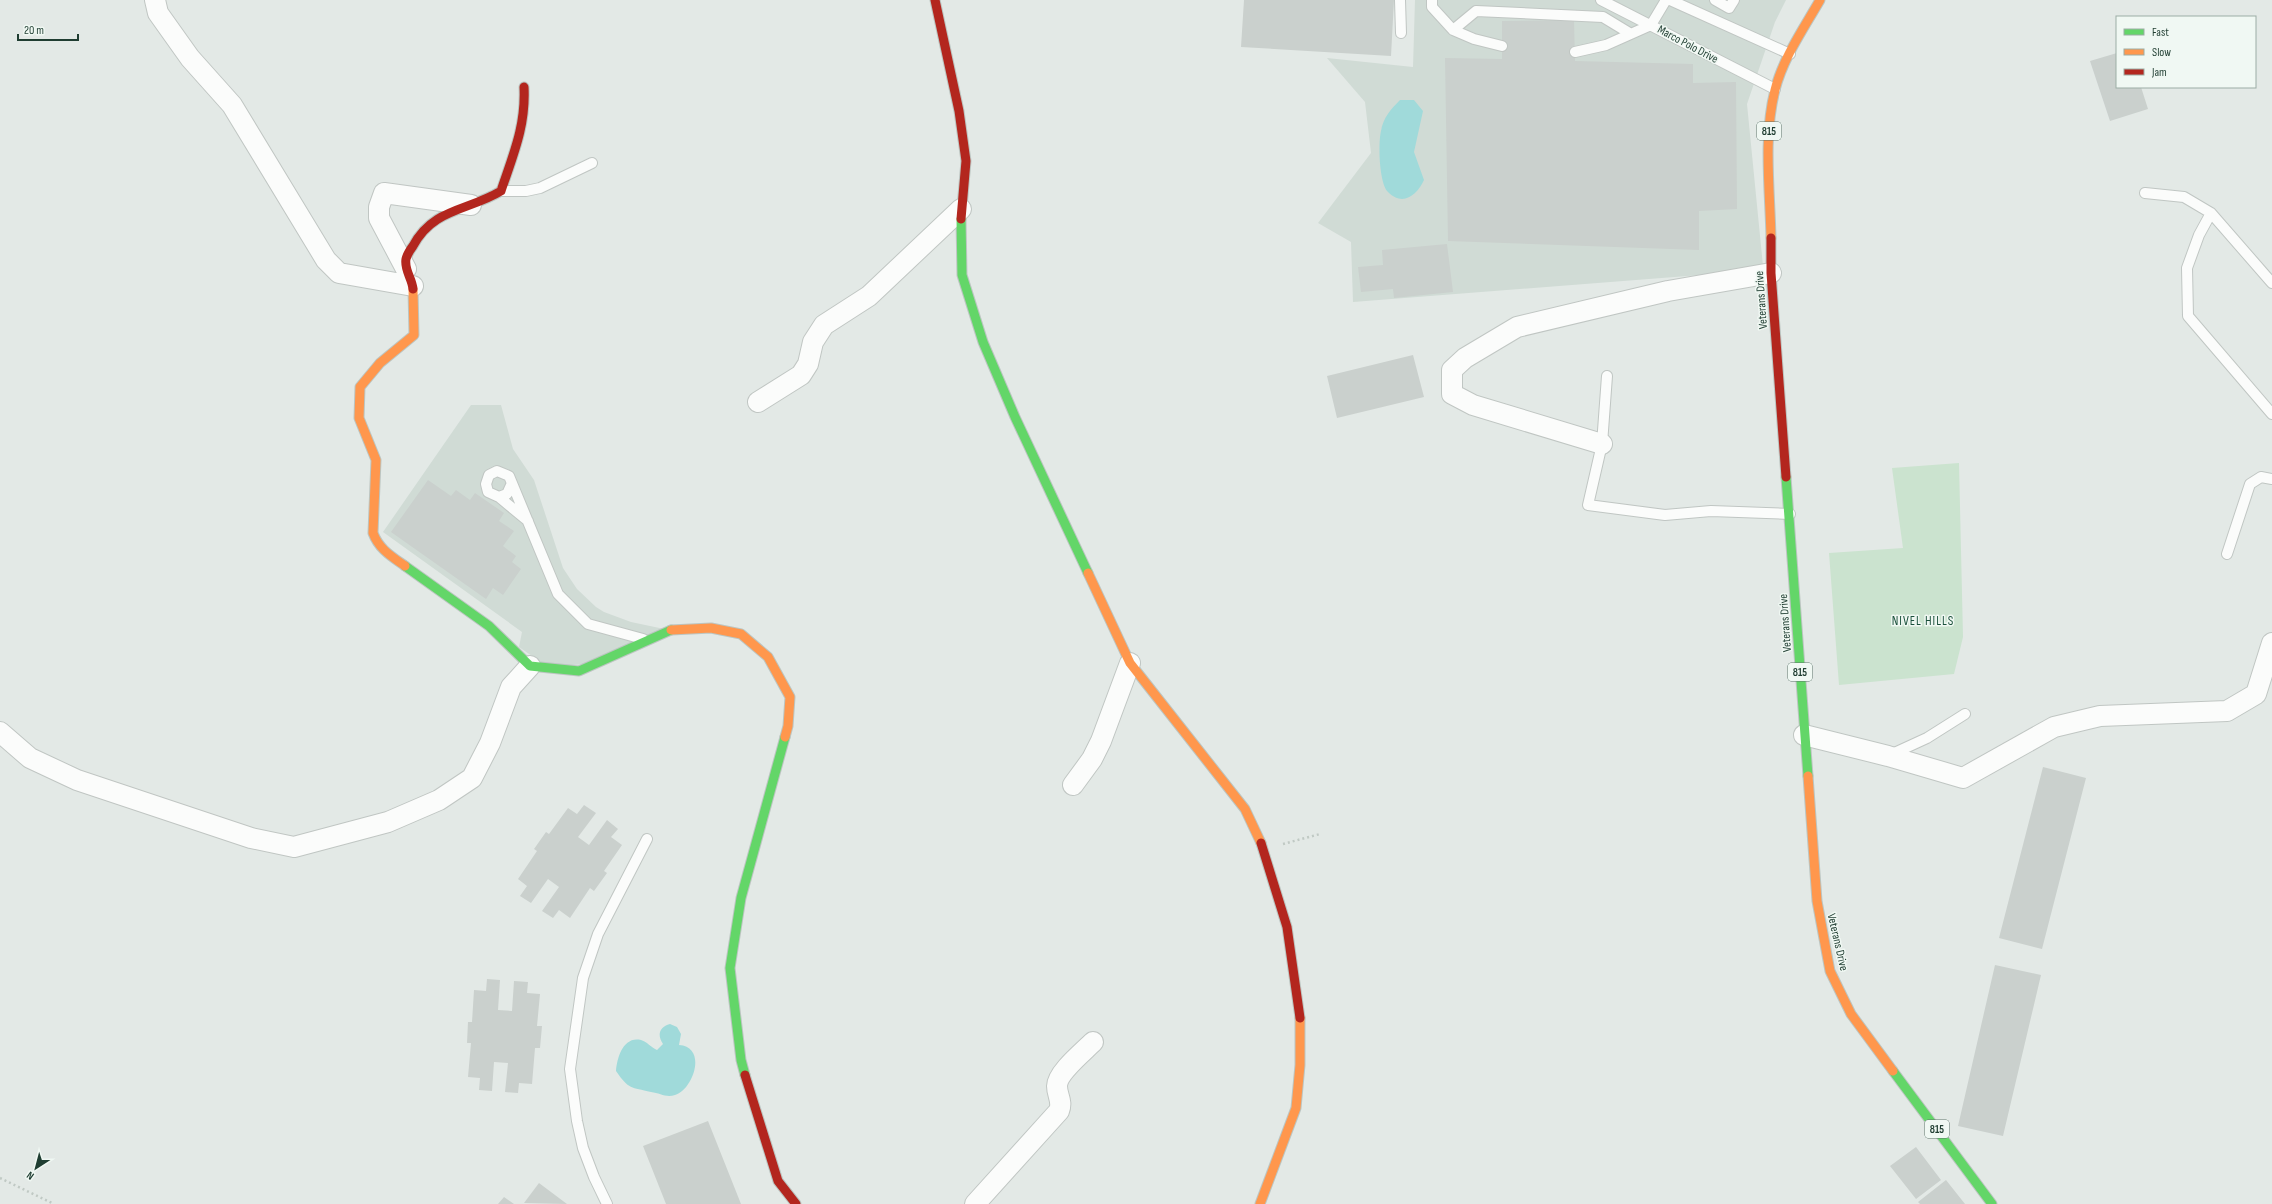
<svg xmlns="http://www.w3.org/2000/svg" width="2272" height="1204" font-family="'Sofia Sans Condensed',sans-serif">
  <style>
    .built { fill: #d0dbd5 }
    .grass { fill: #cbe3cf }
    .water { fill: #a0dada }
    .building { fill: #cad0cd }
    .lines { fill: none; stroke-linecap: round; stroke-linejoin: round }
    .lane-casing { stroke: #c0c6c3; stroke-width: 12 }
    .street-casing { stroke: #c0c6c3; stroke-width: 22 }
    .fast-casing { stroke: #bcc5c1; stroke-width: 11 }
    .slow-casing { stroke: #bcc5c1; stroke-width: 11 }
    .jam-casing { stroke: #bcc5c1; stroke-width: 11 }
    .path { stroke: #c0c9c4; stroke-width: 2.5; stroke-dasharray: 2 3; stroke-linecap: butt }
    .lane { stroke: #fbfcfb; stroke-width: 10 }
    .street { stroke: #fbfcfb; stroke-width: 20 }
    .fast { stroke: #63d668; stroke-width: 9 }
    .slow { stroke: #ff974d; stroke-width: 9 }
    .jam { stroke: #b3261e; stroke-width: 9 }
    .labels { text-anchor: middle; stroke-width: 3; stroke-linejoin: round; paint-order: stroke }
    .shield { fill: #f0f8f3; stroke: #5e756b; stroke-width: 1 }
    .shield-label { font-size: 11px; font-weight: bold; fill: #1f3d31 }
    .street-label { font-size: 12px; fill: #1f3d31; stroke: #f0f8f3 }
    .neighbourhood-label { font-size: 13px; letter-spacing: 1px; fill: #1a503b; stroke: #f0f8f3 }
  </style>
  <rect width="100%" height="100%" fill="#e3e9e6"/>
  <path class="built" d="M1415,0H1786L1775,22L1747,104L1763,266L1700,275L1353,302L1351,242L1318,223L1371,153L1365,102L1327,58L1413,67Z
    M471,405H501L513,449L534,480L563,568L577,589L596,607L604,612L631,622L669,630L599,663L548,667L519,647L522,632L383,532Z"/>
  <path class="grass" d="M1959,463L1963,637L1954,674L1839,685L1829,553L1903,548L1892,468Z"/>
  <path class="water" d="M1400,100H1414L1423,111L1414,152L1424,180C1417,195 1403,207 1388,192C1379,183 1378,143 1381,131C1383,118 1391,109 1400,100Z
    M670,1024L677,1027L681,1034L679,1045C708,1047 693,1090 675,1095C666,1098 660,1093 651,1092C631,1087 629,1090 616,1071C617,1058 623,1036 641,1040C646,1041 652,1048 657,1050L663,1044C657,1035 659,1027 670,1024Z"/>
  <path class="building" d="M1244,0H1394L1391,56L1241,47Z
    M1574,20L1575,61L1693,64V83L1736,82L1737,209L1699,211V250L1448,241L1445,58L1502,59V21Z
    M2117,53V87H2141L2148,109L2110,121L2090,61Z
    M1447,244L1453,292L1394,298L1393,289L1361,292L1358,267L1383,265L1382,250Z
    M1413,355L1424,397L1337,418L1327,376Z
    M428,480L451,496L456,490L470,500L475,493L504,513L499,521L514,531L503,546L516,556L512,562L521,569L503,595L493,588L486,599L391,532Z
    M2043,767L2086,778L2042,949L1999,938Z
    M584,805L596,813L578,837L589,845L607,820L618,829L611,837L622,845L604,871L607,873L594,891L590,888L570,918L559,910L553,918L542,911L559,887L548,879L531,903L520,896L527,886L518,879L537,851L534,849L546,832L549,834L568,808L577,814Z
    M1995,965L2041,975L2003,1136L1958,1126Z
    M487,979L500,980L498,1010L512,1011L514,981L528,982L527,993L540,994L537,1026H542L540,1048H535L532,1084L519,1083L518,1093L505,1092L508,1063L494,1062L492,1091L479,1090L480,1078L468,1077L471,1043H467L468,1022H472L474,990L486,991Z
    M708,1121L741,1204H666L643,1146Z
    M1916,1147L1941,1180L1916,1199L1890,1166Z
    M1946,1180L1965,1204H1920L1918,1202Z
    M539,1183L567,1204L524,1203Z
    M504,1197L514,1204H498Z"/>
  <g class="lines">
    <defs>
      <path id="lane" d="M1400,0L1401,33
        M1432,0V7L1453,30L1474,39L1502,46
        M1601,0L1775,89
        M1670,0L1790,54
        M1715,0L1729,8L1734,0
        M1453,30L1476,11L1603,17L1631,34
        M1575,52L1606,45L1651,25L1666,0
        M501,191H526L540,188L592,163
        M2145,193L2184,197L2211,213L2272,283
        M2211,213L2199,235L2187,268L2188,316L2272,414
        M1607,376L1602,444L1588,505L1665,515L1711,511L1790,514
        M512,483L507,494L499,497L488,492L486,484L489,475L497,471L509,476L558,594L588,624L643,639
        M499,497L528,521
        M2227,554L2250,484L2261,477L2272,479
        M1890,755L1927,738L1965,714
        M607,1204L594,1177L583,1148L577,1121L570,1069L583,978L598,934L647,839"/>
      <path id="street" d="M155,0L158,13L190,58L232,105L326,260L339,273L413,286
        M406,269L379,218V207L384,193L471,205
        M758,402L801,375L808,364L813,342L824,325L869,296L961,209
        M1602,444L1473,405L1452,394V370L1465,358L1517,327L1668,291L1771,273
        M0,732L30,758L77,780L251,838L294,847L388,822L439,800L472,778L490,743L511,687L530,666
        M1804,735L1888,756L1963,778L2054,727L2100,716L2227,711L2256,694L2272,643
        M1073,785L1092,759L1101,741L1130,663
        M975,1204L1059,1111C1063,1101 1057,1096 1057,1086C1057,1073 1083,1052 1093,1042"/>
      <path id="fast" d="M961,219L962,275L983,342L1015,417L1088,573
        M1786,477L1808,776
        M405,566L489,626L530,666L579,671L671,630
        M1893,1071L1992,1204
        M745,1075L741,1060L730,968L741,898L785,737"/>
      <path id="slow" d="M1771,238C1770,190 1763,137 1775,90C1783,58 1804,28 1820,0
        M405,566C391,556 379,549 373,533L376,460L359,418L360,387L380,363L414,335L413,289
        M1088,573L1130,663L1245,809L1261,843
        M671,630L711,628L741,634L768,657L790,697L788,726L785,737
        M1808,776L1817,901L1830,971L1851,1014L1893,1071
        M1260,1204L1296,1108L1300,1065V1018"/>
      <path id="jam" d="M935,0L959,111L966,161L961,219
        M1771,238V273L1786,477
        M413,289C412,278 404,270 406,259C407,255 410,250 413,246C433,208 468,211 501,191C513,155 526,126 524,87
        M1261,843L1287,927L1300,1018
        M745,1075L778,1181L796,1204"/>
    </defs>
    <use href="#lane" class="lane-casing"/>
    <use href="#street" class="street-casing"/>
    <use href="#fast" class="fast-casing"/>
    <use href="#slow" class="slow-casing"/>
    <use href="#jam" class="jam-casing"/>
    <path class="path" d="M1283,844L1320,834
      M0,1178L54,1204"/>
    <use href="#lane" class="lane"/>
    <use href="#street" class="street"/>
    <use href="#fast" class="fast"/>
    <use href="#slow" class="slow"/>
    <use href="#jam" class="jam"/>
  </g>
  <g class="labels">
    <g class="shield">
      <rect x="1757" y="122" width="24" height="18" rx="3"/>
      <rect x="1788" y="663" width="24" height="18" rx="3"/>
      <rect x="1925" y="1120" width="24" height="18" rx="3"/>
    </g>
    <g class="shield-label">
      <text x="1769" y="135">815</text>
      <text x="1800" y="676">815</text>
      <text x="1937" y="1133">815</text>
    </g>
    <g class="street-label">
      <text transform="translate(1688 44) rotate(28)" y="4">Marco Polo Drive</text>
      <text transform="translate(1761 300) rotate(-94)" y="4">Veterans Drive</text>
      <text transform="translate(1785 623) rotate(-94)" y="4">Veterans Drive</text>
      <text transform="translate(1838 942) rotate(77)" y="4">Veterans Drive</text>
    </g>
    <g class="neighbourhood-label">
      <text x="1923" y="625">NIVEL HILLS</text>
    </g>
  </g>
  <rect x="2116" y="16" width="140" height="72" fill="#f0f8f3" stroke="#9cada5"/>
  <rect x="2124" y="29" width="20" height="6" fill="#63d668" stroke="#9cada5"/>
  <text x="2152" y="36" font-size="12" fill="#1f3d31">Fast</text>
  <rect x="2124" y="49" width="20" height="6" fill="#ff974d" stroke="#9cada5"/>
  <text x="2152" y="56" font-size="12" fill="#1f3d31">Slow</text>
  <rect x="2124" y="69" width="20" height="6" fill="#b3261e" stroke="#9cada5"/>
  <text x="2152" y="76" font-size="12" fill="#1f3d31">Jam</text>
  <g transform="translate(36 1168) rotate(216)" stroke="#f0f8f3" stroke-width="3" paint-order="stroke">
  <path d="M0-3L7 15L0 10L-7 15Z" fill="#1f3d31"/>
  <text y="-6" font-size="11" font-weight="bold" text-anchor="middle" fill="#1f3d31">N</text>
  </g>
  <path d="M18 34v6h60v-6" fill="none" stroke="#1f3d31" stroke-width="2"/>
  <text x="24" y="34" font-size="12" fill="#1f3d31" stroke="#f0f8f3" stroke-width="3" paint-order="stroke">20 m</text>
</svg>
